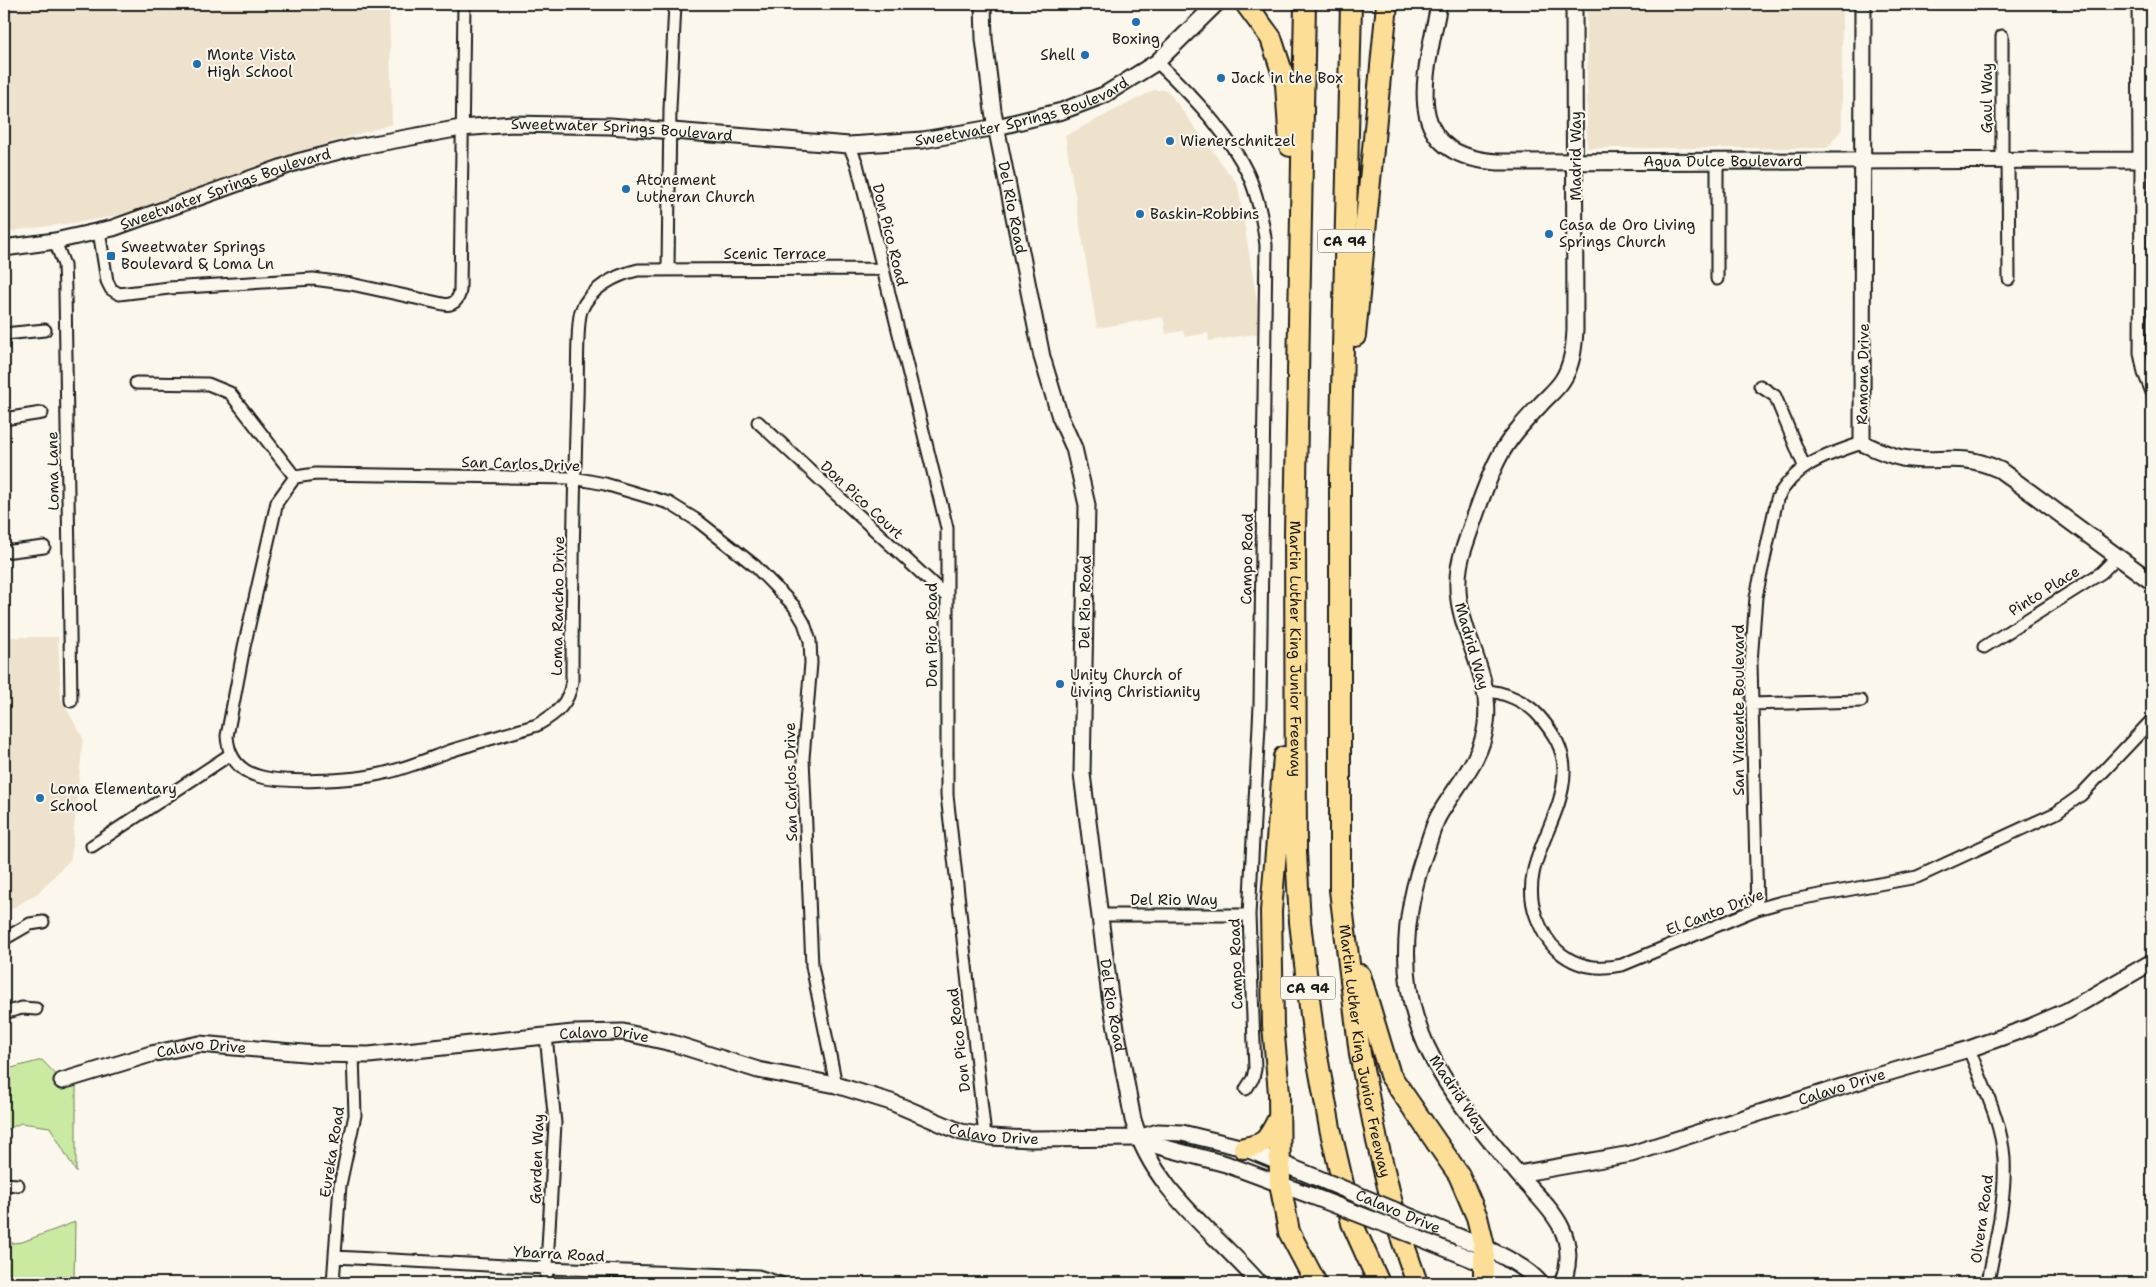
<svg xmlns="http://www.w3.org/2000/svg" width="2156" height="1287" font-family="'Shantell Sans',sans-serif">
  <style>
    .built { fill: #efe2cd }
    .green { fill: #cae9a1; stroke: #73825e }
    .lines { fill: none; stroke-linecap: round; stroke-linejoin: round }
    .street-casing { stroke: #1c1c1c; stroke-width: 15 }
    .secondary-casing { stroke: #1c1c1c; stroke-width: 19 }
    .highway-casing { stroke: #1c1c1c; stroke-width: 24 }
    .street { stroke: #fbf7ec; stroke-width: 11 }
    .secondary { stroke: #fbf7ec; stroke-width: 15 }
    .highway { stroke: #fcde96; stroke-width: 20 }
    .secondary-bridge-casing { stroke: #1c1c1c; stroke-width: 19; stroke-linecap: butt }
    .secondary-bridge { stroke: #fbf7ec; stroke-width: 15 }
    .poi-dot { fill: #1f6fb2; stroke: #fbf7ec; stroke-width: 2 }
    .labels { text-anchor: middle; stroke-width: 4; stroke-linejoin: round; paint-order: stroke }
    .shield { fill: #fbf7ec; stroke: #5f5e5a; stroke-width: 1 }
    .shield-label { font-size: 14px; font-weight: bold; fill: #1c1c1c }
    .poi-label { font-size: 15px; fill: #1c1c1c; stroke: #fbf7ec; text-anchor: start }
    .street-label { font-size: 15px; fill: #1c1c1c; stroke: #fbf7ec }
  </style>
  <rect width="100%" height="100%" fill="#fbf7ec"/>
  <filter id="ink" filterUnits="userSpaceOnUse"><feTurbulence type="fractalNoise" baseFrequency=".02" numOctaves="2"/><feDisplacementMap in="SourceGraphic" scale="10" xChannelSelector="R" yChannelSelector="G"/><feConvolveMatrix kernelMatrix="1 2 1 2 8 2 1 2 1" color-interpolation-filters="sRGB"/></filter>
  <g filter="url(#ink)">
    <path class="built" d="M4,4H389L392,124L290,155L126,214L87,221L4,232Z
      M1587,4H1842V129L1827,148H1587Z
      M1154,90H1167L1238,185L1262,333L1209,341L1208,333L1185,337L1183,331L1166,334L1163,317L1097,328L1065,136Z
      M4,637H58L61,699L83,738L71,859L37,894L4,913Z"/>
    <path class="green" d="M42,1060L62,1081L76,1073V1172L50,1127L21,1123L4,1131V1070Z
      M75,1222L74,1283H4V1244L22,1242Z"/>
    <g class="lines">
      <defs>
        <path id="street" d="M2002,36V160
          M1157,62C1189,92 1229,134 1248,174C1258,196 1263,222 1266,245L1260,706L1249,915L1255,1069L1253,1078L1246,1089
          M849,145L857,164L947,528V795L985,1136
          M2152,159L2141,160L2140,353L2144,373L2152,392
          M1717,160V279
          M2008,160L2009,279
          M99,231L107,281L111,289L119,294L169,288L313,279L351,284L443,304C453,306 459,300 460,290L464,4
          M55,241L64,265L65,289L71,701
          M668,269L670,109L675,4
          M4,334L45,330
          M136,383L208,384L230,393L295,477
          M1760,386L1775,396L1804,466
          M4,419L42,413
          M758,422L947,597
          M4,552L44,547
          M1984,647L2101,573L2117,557
          M1485,691C1503,691 1527,702 1539,716C1553,732 1565,750 1564,773C1563,823 1517,864 1536,916C1541,929 1547,942 1558,951C1576,967 1599,970 1622,965L1757,909L1782,902L1917,877L2056,813L2081,795L2152,720
          M1751,704L1861,701
          M92,846L231,754
          M1757,909L1751,662L1756,597L1777,499C1795,464 1827,455 1862,443
          M1100,915H1249
          M4,939L30,924L43,922
          M4,1013L22,1008L36,1009
          M1969,1049C1982,1084 2002,1122 2004,1159C2006,1199 1996,1239 1989,1277
          M836,1085L812,966L803,758L811,663L810,641L804,623L794,606L755,566L698,521L669,503L605,484L574,478L316,474L295,477L277,502L244,647L227,736C228,752 235,766 250,773C275,786 356,780 385,773C407,768 428,759 450,751C478,742 508,734 537,725C556,714 569,704 572,681C572,587 574,493 577,399C578,380 576,326 581,311C590,288 616,275 638,270L882,269
          M4,1184L18,1185
          M335,1257L546,1268L758,1276L780,1283
          M333,1283L340,1185L355,1115L353,1055
          M546,1283L555,1123L546,1036"/>
        <g id="secondary">
          <path id="s1" d="M983,4L984,39L993,111L1042,357L1060,417L1074,448L1087,505L1082,774L1110,996L1133,1120C1154,1192 1212,1229 1259,1283"/>
          <path id="s2" d="M1439,4C1427,72 1396,155 1498,162L2141,160L2140,4"/>
          <path d="M1863,4L1862,443C1875,449 1887,455 1902,458C1940,464 1959,451 2000,470L2152,582"/>
          <path id="s3" d="M4,248L55,241L113,228L297,162L351,148L461,128L513,124L610,126L849,145L923,140L997,127L1062,111L1104,95L1157,62L1216,4"/>
          <path id="s4" d="M62,1081L151,1054L199,1044L316,1054L369,1055L573,1033L623,1032L672,1043L758,1070L836,1085L891,1102L961,1132L991,1137L1031,1139L1138,1138L1158,1132L1182,1133L1244,1148L1315,1177"/>
          <path d="M1138,1138L1158,1146L1226,1164L1312,1196"/>
          <path id="s5" d="M1518,1174L1631,1154L1860,1081L1969,1049L2030,1027L2067,1011L2152,962"/>
          <path d="M1415,1236L1484,1264L1514,1283"/>
          <path d="M1459,1237C1481,1245 1525,1264 1540,1283"/>
          <path d="M1562,1283C1570,1265 1570,1245 1561,1227C1551,1207 1531,1190 1517,1173C1472,1119 1419,1061 1409,988C1402,940 1410,893 1427,847C1430,838 1433,827 1438,817C1455,786 1482,761 1486,724C1494,661 1440,617 1464,548C1474,519 1484,487 1498,459C1508,439 1525,421 1540,405C1547,397 1556,390 1562,381C1572,366 1574,348 1575,330L1574,4"/>
        </g>
        <g id="highway">
          <path d="M1246,4L1271,38L1286,84L1290,146"/>
          <path id="s6" d="M1305,4L1295,532L1296,852L1300,922L1314,1040L1330,1128L1352,1223L1379,1283"/>
          <path id="s7" d="M1351,4L1340,477V890L1360,1054L1377,1141L1398,1228L1417,1283"/>
          <path d="M1355,336L1387,4"/>
          <path d="M1284,757L1271,911L1273,1025L1279,1093L1280,1183L1289,1232L1316,1283"/>
          <path d="M1360,975L1390,1075L1459,1175L1477,1217L1484,1246V1283"/>
          <path d="M1244,1148C1268,1144 1267,1139 1279,1118"/>
        </g>
      </defs>
      <use href="#street" class="street-casing"/>
      <use href="#secondary" class="secondary-casing"/>
      <use href="#highway" class="highway-casing"/>
      <use href="#street" class="street"/>
      <use href="#secondary" class="secondary"/>
      <use href="#highway" class="highway"/>
      <defs>
        <g id="secondary-bridge">
          <path id="s8" d="M1315,1177L1459,1237"/>
          <path d="M1312,1196L1415,1236"/>
        </g>
      </defs>
      <use href="#secondary-bridge" class="secondary-bridge-casing"/>
      <use href="#secondary-bridge" class="secondary-bridge"/>
    </g>
  </g>
  <g class="poi-dot">
    <circle cx="1136" cy="22" r="5"/>
    <circle cx="1085" cy="55" r="5"/>
    <circle cx="197" cy="64" r="5"/>
    <circle cx="1221" cy="78" r="5"/>
    <circle cx="1170" cy="141" r="5"/>
    <circle cx="626" cy="189" r="5"/>
    <circle cx="1140" cy="214" r="5"/>
    <circle cx="1549" cy="234" r="5"/>
    <rect x="106" y="251" width="10" height="10" rx="2.5"/>
    <circle cx="1060" cy="684" r="5"/>
    <circle cx="40" cy="798" r="5"/>
  </g>
  <g class="labels">
    <g class="shield">
      <rect x="1317.5" y="229.5" width="55" height="23" rx="4"/>
      <rect x="1280.5" y="976.5" width="55" height="23" rx="4"/>
    </g>
    <g class="shield-label">
      <text x="1345" y="246">CA 94</text>
      <text x="1308" y="993">CA 94</text>
    </g>
    <g class="poi-label">
      <text x="1136" y="44" text-anchor="middle">Boxing</text>
      <text x="207" y="60">Monte Vista<tspan x="207" dy="17">High School</tspan></text>
      <text x="1075" y="60" text-anchor="end">Shell</text>
      <text x="1231" y="83">Jack in the Box</text>
      <text x="1180" y="146">Wienerschnitzel</text>
      <text x="636" y="185">Atonement<tspan x="636" dy="17">Lutheran Church</tspan></text>
      <text x="1150" y="219">Baskin-Robbins</text>
      <text x="1559" y="230">Casa de Oro Living<tspan x="1559" dy="17">Springs Church</tspan></text>
      <text x="121" y="252">Sweetwater Springs<tspan x="121" dy="17">Boulevard &amp; Loma Ln</tspan></text>
      <text x="1070" y="680">Unity Church of<tspan x="1070" dy="17">Living Christianity</tspan></text>
      <text x="50" y="794">Loma Elementary<tspan x="50" dy="17">School</tspan></text>
    </g>
    <g class="street-label">
      <text transform="translate(1987 98) rotate(-90)" y="5">Gaul Way</text>
      <text dy="5" stroke="none"><textPath href="#s3" startOffset="1040">Sweetwater Springs Boulevard</textPath></text>
      <text dy="5" stroke="none"><textPath href="#s3" startOffset="635">Sweetwater Springs Boulevard</textPath></text>
      <text transform="translate(1576 156) rotate(-90)" y="5">Madrid Way</text>
      <text dy="5" stroke="none"><textPath href="#s2" startOffset="429">Agua Dulce Boulevard</textPath></text>
      <text dy="5" stroke="none"><textPath href="#s3" startOffset="230">Sweetwater Springs Boulevard</textPath></text>
      <text dy="5" stroke="none"><textPath href="#s1" startOffset="206">Del Rio Road</textPath></text>
      <text transform="translate(890 235) rotate(76)" y="5">Don Pico Road</text>
      <text x="775" y="259">Scenic Terrace</text>
      <text transform="translate(1863 374) rotate(-89)" y="5">Ramona Drive</text>
      <text transform="translate(521 464) rotate(2)" y="5">San Carlos Drive</text>
      <text transform="translate(53 471) rotate(-91)" y="5">Loma Lane</text>
      <text transform="translate(862 500) rotate(43)" y="5">Don Pico Court</text>
      <text transform="translate(1247 559) rotate(-89)" y="5">Campo Road</text>
      <text transform="translate(2044 591) rotate(-32)" y="5">Pinto Place</text>
      <text transform="translate(1085 602) rotate(-89)" y="5">Del Rio Road</text>
      <text transform="translate(558 606) rotate(-89)" y="5">Loma Rancho Drive</text>
      <text transform="translate(932 635) rotate(-90)" y="5">Don Pico Road</text>
      <text transform="translate(1472 646) rotate(74)" y="5">Madrid Way</text>
      <text dy="5" stroke="none"><textPath href="#s6" startOffset="645">Martin Luther King Junior Freeway</textPath></text>
      <text transform="translate(1739 710) rotate(-90)" y="5">San Vincente Boulevard</text>
      <text transform="translate(791 782) rotate(-91)" y="5">San Carlos Drive</text>
      <text x="1174" y="905">Del Rio Way</text>
      <text transform="translate(1715 912) rotate(-21)" y="5">El Canto Drive</text>
      <text transform="translate(1236 964) rotate(-92)" y="5">Campo Road</text>
      <text dy="5" stroke="none"><textPath href="#s1" startOffset="1016">Del Rio Road</textPath></text>
      <text dy="5" stroke="none"><textPath href="#s4" startOffset="549">Calavo Drive</textPath></text>
      <text transform="translate(959 1040) rotate(-97)" y="5">Don Pico Road</text>
      <text dy="5" stroke="none"><textPath href="#s7" startOffset="1049">Martin Luther King Junior Freeway</textPath></text>
      <text dy="5" stroke="none"><textPath href="#s4" startOffset="144">Calavo Drive</textPath></text>
      <text dy="5" stroke="none"><textPath href="#s5" startOffset="336">Calavo Drive</textPath></text>
      <text transform="translate(1458 1094) rotate(56)" y="5">Madrid Way</text>
      <text dy="5" stroke="none"><textPath href="#s4" startOffset="954">Calavo Drive</textPath></text>
      <text transform="translate(332 1152) rotate(-81)" y="5">Eureka Road</text>
      <text transform="translate(537 1159) rotate(-88)" y="5">Garden Way</text>
      <text dy="5" stroke="none"><textPath href="#s8" startOffset="90">Calavo Drive</textPath></text>
      <text transform="translate(1982 1219) rotate(-82)" y="5">Olvera Road</text>
      <text transform="translate(559 1254) rotate(3)" y="5">Ybarra Road</text>
    </g>
  </g>
  <rect width="2156" height="1287" fill="none" stroke="#fbf7ec" stroke-width="20"/>
  <rect x="10" y="10" width="2136" height="1267" fill="none" stroke="#1c1c1c" stroke-width="2" filter="url(#ink)"/>
</svg>
